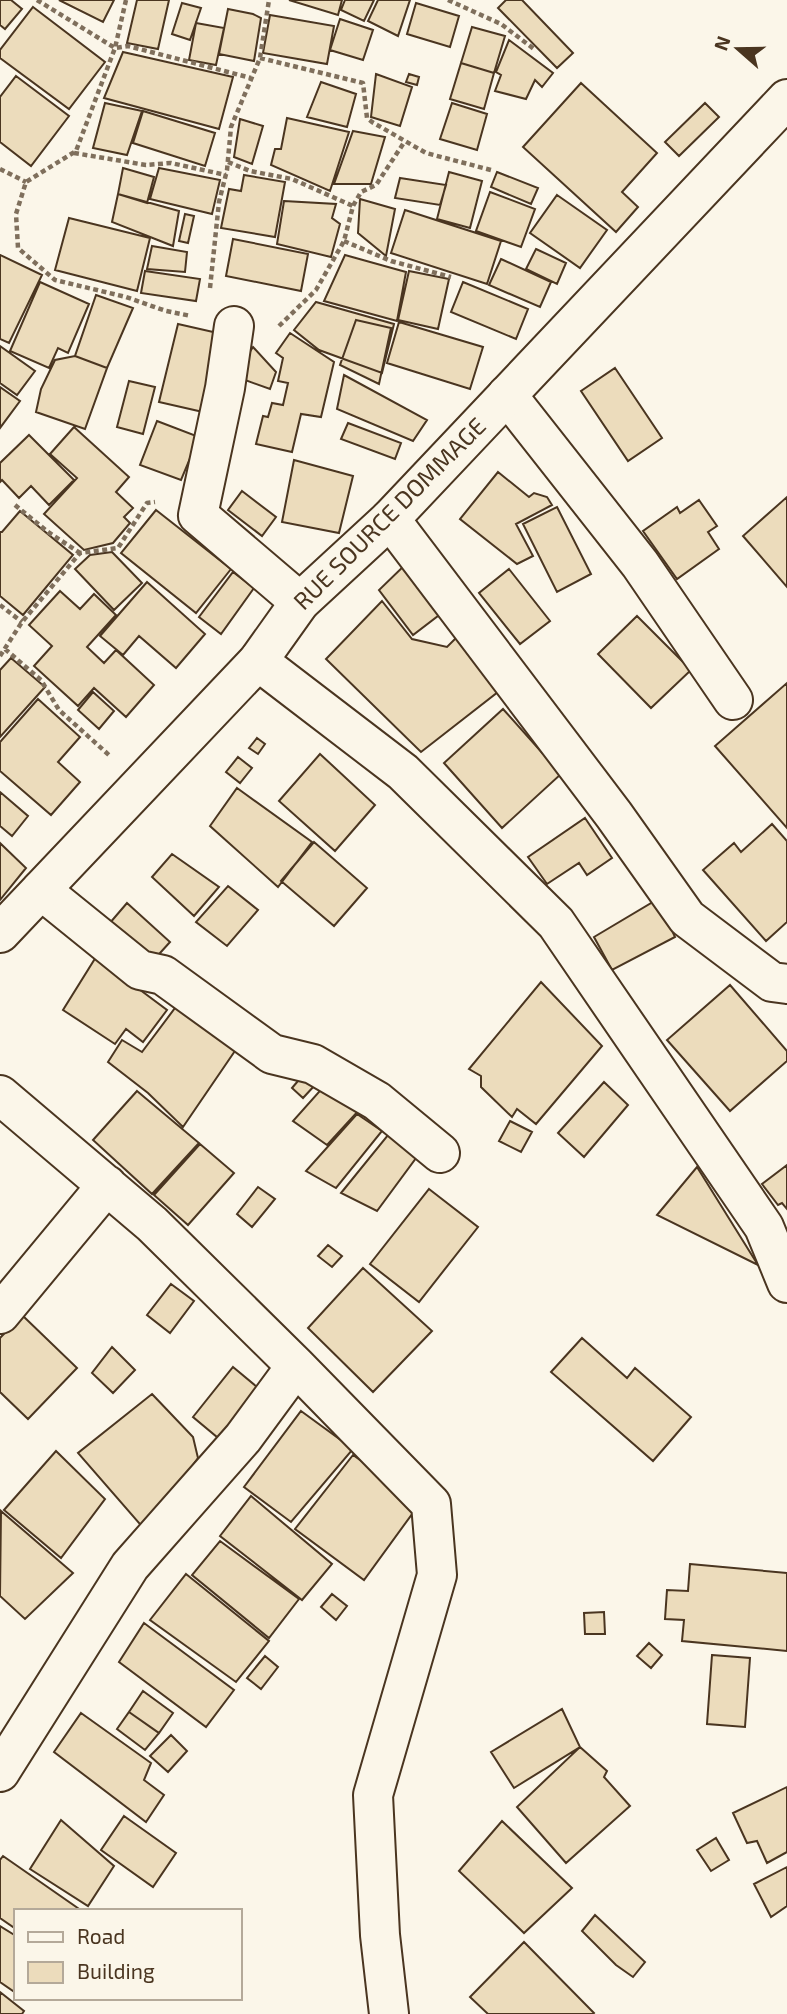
<svg xmlns="http://www.w3.org/2000/svg" width="787" height="2014" font-family="'Exo 2',sans-serif">
  <style>
    .building { fill: #ecdcbc; stroke: #4a3520; stroke-width: 2 }
    .lines { fill: none; stroke-linecap: round; stroke-linejoin: round }
    .minor-casing { stroke: #4a3520; stroke-width: 42 }
    .major-casing { stroke: #4a3520; stroke-width: 42 }
    .path { stroke: #7f6f5c; stroke-width: 4.5; stroke-dasharray: 5 3.5; stroke-linecap: butt }
    .minor { stroke: #fbf6e9; stroke-width: 38 }
    .major { stroke: #fbf6e9; stroke-width: 38 }
    .labels { text-anchor: middle; stroke-width: 5; stroke-linejoin: round; paint-order: stroke }
    .street-label { font-size: 24px; fill: #4a3520; stroke: #fbf6e9 }
  </style>
  <rect width="100%" height="100%" fill="#fbf6e9"/>
  <path class="building" d="M0,0H11L22,9L5,29L0,25Z
    M59,0H114L103,22Z
    M137,0H169L158,49L127,43Z
    M289,0H342L338,15Z
    M345,0H374L364,21L341,10Z
    M378,0H410L398,36L368,21Z
    M506,0H522L573,53L557,68L498,8Z
    M182,3L201,8L190,40L172,34Z
    M416,3L459,16L450,47L407,34Z
    M33,7L105,62L69,109L0,58V50Z
    M228,9L253,14L261,18L254,61L219,54Z
    M270,15L334,26L327,64L263,53Z
    M340,19L373,30L363,60L330,50Z
    M196,23L224,28L216,65L189,60Z
    M472,27L505,36L494,73L461,63Z
    M509,40L553,73L542,87L535,80L526,99L495,91L501,75L496,72Z
    M123,52L233,77L219,129L104,98Z
    M461,63L494,73L484,109L450,99Z
    M376,74L412,87L400,126L371,117Z
    M409,74L419,77L417,85L406,82Z
    M16,76L69,116L31,166L0,142V97Z
    M321,82L356,94L347,127L307,117Z
    M581,83L657,153L622,192L638,207L616,232L523,147Z
    M105,103L142,111L127,155L93,148Z
    M452,103L487,114L477,150L440,139Z
    M705,103L719,117L679,156L665,142Z
    M143,111L215,133L205,166L133,143Z
    M287,118L349,132L330,191L271,165L275,149H281Z
    M240,119L263,126L252,164L234,157Z
    M353,131L385,137L371,184H334Z
    M123,168L154,177L147,203L118,194Z
    M159,168L220,180L212,214L150,199Z
    M449,172L482,181L470,228L437,219Z
    M497,172L538,188L531,204L491,187Z
    M244,175L285,182L275,237L221,228L229,189L241,191Z
    M400,178L446,185L440,205L395,198Z
    M490,192L535,209L521,247L476,231Z
    M118,194L179,211L173,246L112,222Z
    M557,195L607,230L580,268L530,233Z
    M360,199L395,209L386,256L358,233Z
    M284,201L336,204L332,218L340,224L331,257L277,244Z
    M405,210L501,241L487,284L391,253Z
    M185,214L194,216L188,243L179,241Z
    M69,218L150,238L137,291L55,270Z
    M233,239L308,254L301,291L226,276Z
    M152,246L187,252L185,272L147,269Z
    M536,249L566,263L557,284L526,269Z
    M0,255L42,275L9,343L0,339Z
    M345,255L406,272L397,321L324,301Z
    M501,259L551,282L540,307L489,285Z
    M145,271L200,279L196,301L141,293Z
    M409,271L449,279L438,329L398,320Z
    M40,282L89,304L68,353L58,348L49,368L10,351Z
    M463,282L528,309L516,339L451,312Z
    M96,295L133,308L107,368L75,356Z
    M316,302L394,324L382,373L319,350L294,330Z
    M356,320L391,328L379,384L340,365Z
    M399,322L483,347L470,389L387,363Z
    M178,324L222,334L203,412L159,402Z
    M290,333L334,362L321,417L301,414L292,452L256,444L263,416L268,417L272,403L283,405L288,383L278,381L283,358L276,353Z
    M0,346L35,371L17,395L0,383Z
    M253,347L276,372L270,389L234,376Z
    M75,356L107,368L85,429L36,412L41,389L55,360Z
    M615,368L662,438L628,461L581,391Z
    M344,375L427,420L413,441L337,409Z
    M129,381L155,387L143,434L117,427Z
    M0,387L20,401L0,428Z
    M157,421L199,437L181,480L140,465Z
    M348,423L401,443L395,459L341,439Z
    M74,427L129,477L116,492L133,508L124,517L130,523L113,543L84,550L44,514L77,478L50,454Z
    M29,435L74,480L49,505L31,486L19,498L2,480L0,482V463Z
    M294,460L353,476L339,533L282,522Z
    M498,472L529,497L534,493L547,497L552,505L516,524L533,556L517,564L460,519Z
    M242,491L276,517L262,536L228,510Z
    M787,497V587L743,536Z
    M699,500L717,526L708,532L719,549L677,579L643,531L677,507L680,513Z
    M557,507L591,574L557,592L523,524Z
    M156,510L231,569L196,613L121,553Z
    M20,511L73,555L23,615L0,596V532H2Z
    M112,552L142,583L114,610L75,569L90,555Z
    M409,561L447,609L413,635L379,590Z
    M509,569L550,621L520,644L479,593Z
    M233,572L254,588L221,634L199,617Z
    M147,582L205,634L176,668L139,636L123,655L100,636Z
    M60,591L80,609L94,594L116,615L87,647L104,663L116,650L154,685L126,717L94,688L78,706L34,666L52,646L29,625Z
    M382,601L412,639L447,647L459,635L503,688L421,752L326,659Z
    M637,616L691,670L651,708L598,654Z
    M11,658L45,687L0,737V670Z
    M787,683V828L715,746Z
    M93,692L114,711L99,729L78,710Z
    M38,699L80,737L58,762L80,782L51,815L0,771V742Z
    M503,709L561,774L502,828L444,763Z
    M257,738L265,744L258,754L249,748Z
    M320,754L375,805L335,851L279,801Z
    M238,757L252,768L240,783L226,772Z
    M237,788L312,842L278,887L210,826Z
    M0,792L28,816L12,836L0,826Z
    M585,818L612,858L587,875L579,863L547,884L528,857Z
    M772,824L787,841V922L766,941L703,870L734,843L741,852Z
    M314,842L367,888L334,926L281,881Z
    M0,843L26,868L0,900Z
    M172,854L219,887L194,916L152,877Z
    M228,886L258,910L227,946L196,922Z
    M658,899L675,937L612,970L594,937Z
    M127,903L170,942L151,963L109,924Z
    M96,957L167,1010L143,1042L126,1029L115,1044L63,1010Z
    M541,982L602,1046L536,1124L517,1109L512,1117L481,1087V1076L469,1069Z
    M730,985L787,1051V1061L730,1111L667,1040Z
    M181,1000L239,1045L183,1127L148,1093L108,1062L122,1040L142,1052Z
    M303,1075L315,1085L303,1098L292,1088Z
    M604,1082L628,1105L584,1157L558,1133Z
    M326,1084L361,1108L327,1145L293,1121Z
    M137,1091L199,1143L152,1194L93,1140Z
    M357,1114L382,1131L336,1188L306,1171Z
    M510,1121L532,1132L521,1152L499,1141Z
    M388,1135L419,1154L377,1211L341,1193Z
    M200,1144L234,1173L188,1225L154,1195Z
    M787,1165V1209L782,1203L778,1205L762,1184Z
    M697,1167L758,1265L657,1215Z
    M258,1187L275,1199L252,1227L237,1214Z
    M429,1189L478,1227L419,1302L370,1264Z
    M328,1245L342,1256L332,1267L318,1256Z
    M363,1268L432,1331L373,1392L308,1328Z
    M171,1284L194,1301L170,1333L147,1315Z
    M22,1315L77,1368L28,1419L0,1392V1338Z
    M582,1338L627,1378L635,1368L691,1417L653,1461L551,1372Z
    M112,1347L135,1370L113,1393L92,1373Z
    M233,1367L263,1392L223,1442L193,1417Z
    M152,1394L193,1437L198,1458L146,1531L78,1453Z
    M301,1411L353,1449L291,1522L244,1487Z
    M56,1451L105,1499L61,1558L4,1510Z
    M353,1455L380,1474L415,1510L364,1580L295,1529Z
    M251,1496L332,1564L302,1600L220,1536Z
    M1,1511L73,1573L25,1619L0,1596Z
    M220,1541L299,1599L269,1638L192,1575Z
    M690,1564L787,1573V1651L682,1641L684,1620L665,1619L667,1590L688,1591Z
    M186,1574L269,1641L236,1682L150,1620Z
    M332,1594L347,1606L336,1620L321,1607Z
    M604,1612L605,1634H585L584,1613Z
    M144,1623L234,1690L206,1727L119,1662Z
    M649,1643L662,1655L651,1668L637,1656Z
    M712,1655L750,1658L745,1727L707,1724Z
    M265,1656L278,1667L261,1689L247,1678Z
    M143,1691L173,1713L159,1733L129,1712Z
    M562,1709L580,1747L514,1788L491,1752Z
    M129,1712L159,1733L145,1750L117,1729Z
    M81,1713L151,1763L144,1780L164,1795L146,1822L54,1752Z
    M171,1735L187,1751L168,1772L150,1756Z
    M580,1747L607,1771L604,1777L630,1806L566,1863L517,1807Z
    M787,1787V1852L767,1863L757,1841L747,1843L733,1813Z
    M124,1816L176,1853L153,1887L101,1850Z
    M61,1820L114,1866L88,1906L30,1869Z
    M502,1821L572,1888L524,1933L459,1871Z
    M716,1838L729,1860L711,1871L697,1850Z
    M3,1856L82,1911H16V1929L0,1918V1860Z
    M787,1867V1906L771,1917L754,1884Z
    M595,1915L645,1962L633,1977L616,1965L582,1931Z
    M0,1926L16,1936V1993L0,1982Z
    M524,1942L594,2013L593,2014H488L470,1997Z
    M0,1992L24,2011L22,2014H0Z"/>
  <g class="lines">
    <defs>
      <path id="minor" d="M234,326L225,388L198,515L300,602
        M507,395L640,564L733,700
        M390,519L614,815L687,918L772,982L787,984
        M258,661L403,772L556,923L764,1227L787,1283
        M41,890L140,970L163,975L272,1054L313,1064L377,1101L440,1153
        M0,1095L152,1224L296,1366L431,1504L437,1575L373,1795L380,1935L389,2014
        M0,1314L107,1185
        M0,1772L130,1566L243,1438L296,1366"/>
      <path id="major" d="M0,933L258,661L300,602L390,519L787,99"/>
    </defs>
    <use href="#minor" class="minor-casing"/>
    <use href="#major" class="major-casing"/>
    <path class="path" d="M37,0L115,48L128,46L251,78
      M126,0L115,48L76,151L26,182L16,214L18,248L55,280L126,297L166,311L191,316
      M448,0L501,24L534,49
      M260,58L363,83L367,118L372,122L426,153L491,170
      M74,153L146,165L171,163L226,175
      M228,162L250,171L292,179L353,206
      M0,169L26,182
      M344,241L391,261L451,277
      M210,288L219,202L227,170L231,127L260,58L269,0
      M279,326L316,290L344,241L353,206L361,192L376,185L405,141
      M15,505L48,532L80,553
      M0,605L22,622
      M5,649L41,680L59,710L110,756
      M0,656L22,622L80,553L118,548L147,503L155,502"/>
    <use href="#minor" class="minor"/>
    <use href="#major" class="major"/>
  </g>
  <g class="labels">
    <g class="street-label">
      <text transform="translate(390 514) rotate(-45)" y="8">RUE SOURCE DOMMAGE</text>
    </g>
  </g>
  <rect x="14" y="1909" width="228" height="91" fill="#fbf6e9" stroke="#b4a999" stroke-width="2"/>
  <rect x="28" y="1932" width="35" height="10" fill="#fbf6e9" stroke="#b4a999" stroke-width="2"/>
  <text x="77" y="1944" font-size="21" fill="#4a3520">Road</text>
  <rect x="28" y="1962" width="35" height="21" fill="#ecdcbc" stroke="#b4a999" stroke-width="2"/>
  <text x="77" y="1979" font-size="21" fill="#4a3520">Building</text>
  <g transform="translate(738 49) rotate(290)" stroke="#fbf6e9" stroke-width="5" paint-order="stroke">
  <path d="M0-5L12 26L0 18L-12 26Z" fill="#4a3520"/>
  <text y="-10" font-size="19" font-weight="bold" text-anchor="middle" fill="#4a3520">N</text>
  </g>
</svg>
